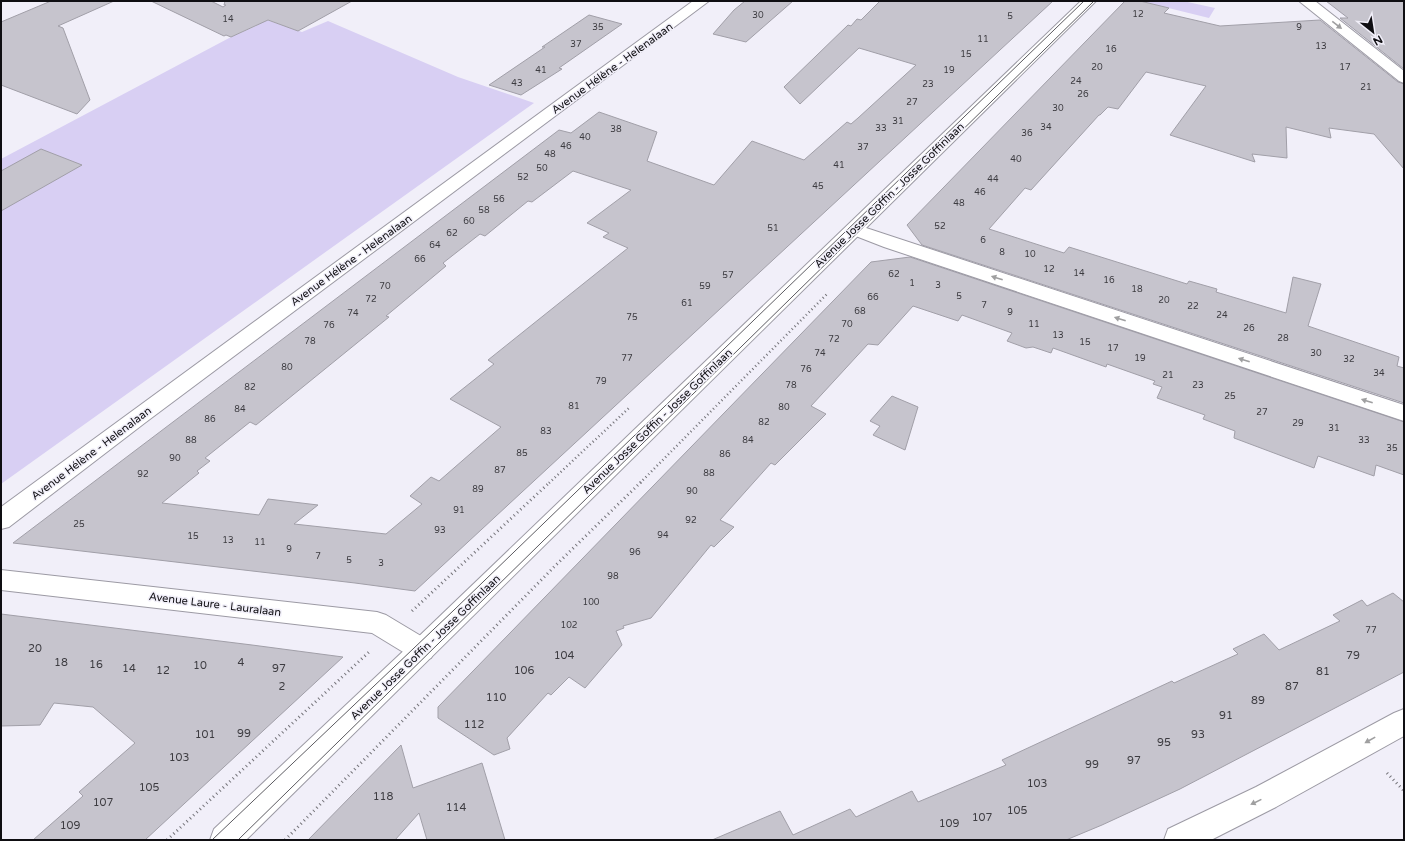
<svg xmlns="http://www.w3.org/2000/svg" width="1405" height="841" font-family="'Varela Round',sans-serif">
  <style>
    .green { fill: #d8cff3 }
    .building { fill: #c6c4cd; stroke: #a19fa8; fill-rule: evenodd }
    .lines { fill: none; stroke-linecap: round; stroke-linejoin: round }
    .minor-casing { stroke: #9c9aa4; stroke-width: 2 }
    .major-casing { stroke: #9c9aa4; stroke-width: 2 }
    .path-far1 { stroke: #75747a; stroke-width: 2.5; stroke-dasharray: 1 3; stroke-linecap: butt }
    .path { stroke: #75747a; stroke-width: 3; stroke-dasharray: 1 3.5; stroke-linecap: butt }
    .minor { fill: #fff; fill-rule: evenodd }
    .major { fill: #fff; fill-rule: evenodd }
    .tram { stroke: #5c5b61; stroke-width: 1 }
    .oneway { fill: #9f9fa0 }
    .labels { text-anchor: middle; stroke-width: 3; stroke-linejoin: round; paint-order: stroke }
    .number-label { font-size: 9px; fill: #3d3c41 }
    .street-label { font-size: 11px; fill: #0f0e12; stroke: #f1eff9 }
    .near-number-label { font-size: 11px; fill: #3d3c41 }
  </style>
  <rect width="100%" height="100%" fill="#f1eff9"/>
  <path class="green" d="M1140,1H1183L1215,8L1209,18Z
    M264,19L302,32L328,21L458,77L534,103L1,484V159L231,37L256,26Z"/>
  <path class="building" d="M51,1H114L58,26L63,28L90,100L77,114L1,85V22Z
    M151,1H211L223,7L226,5H224L225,1H352L298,31L268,20L231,37L226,35L224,36Z
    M745,1H793L746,42L713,34L734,10Z
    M880,1H1053L415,591L355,583L13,543L559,130L571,133L599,112L657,132L647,161L714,185L752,141L804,160L847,122L851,124L858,118L916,65L859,48L800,104L784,87L848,25L851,26L857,19L861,20ZM573,171L631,190L587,223L609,233L603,237L628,248L488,360L494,364L450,399L501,427L439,481L431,477L410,496L422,504L386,534L294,524L318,505L268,499L259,515L162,503L199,473L197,471L210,461L205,458L250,422L256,425L389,317L386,316L446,266L443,263L480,234L485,236L528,201L532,202Z
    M1125,1H1140L1169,8L1164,13L1220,26L1320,20L1398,82L1404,84V169L1374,134L1329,128L1331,138L1286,127L1287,158L1252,154L1255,162L1170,135L1206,86L1146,72L1118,109L1108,107L1100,115H1099L1031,190L1025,188L989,229L1064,253L1069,247L1187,284L1189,281L1217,289L1216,292L1286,313L1293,277L1321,284L1308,326L1399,357L1397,366L1404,368V403L922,245L907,225Z
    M1326,1H1404V69L1340,18H1348Z
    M589,15L622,24L559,68L562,69L521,95L489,85L545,47H542Z
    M41,149L82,165L1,211V171Z
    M910,257L1404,422V475L1376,465L1374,476L1318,456L1314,468L1234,438L1235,431L1203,419L1205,415L1157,398L1162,387L1153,384L1155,381L1107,364L1106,367L1053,348L1051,353L1033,347L1026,348L1007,341L1012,333L962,315L958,321L913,306L878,345L868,344L811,406L826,414L775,465L771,463L720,520L734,527L714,547L711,545L651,618L623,626L624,628L616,631L622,645L585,688L569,677L551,695L548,693L507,738L510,749L494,755L438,718V707L871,262Z
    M892,396L918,407L905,450L873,435L880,426L870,421Z
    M1393,593L1404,602V672L1180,789L1102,825L1066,840H712L780,811L793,835L850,809L856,817L912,791L918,802L1006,765L1002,760L1172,681L1174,683L1238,654L1233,649L1264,634L1279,650L1340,621L1333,615L1362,600L1367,606Z
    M1,614L252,645L343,657L145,840H33L83,796L79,792L135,743L93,707L54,703L40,725L1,726Z
    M401,745L413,788L482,763L505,840H427L419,813L395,840H308Z"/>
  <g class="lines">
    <defs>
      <path id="minor" d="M693,1H709L146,422L9,527L1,529V507Z
        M1299,1H1315L1404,71V83L1399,81Z
        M854,224L1404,405V421L884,247L848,233L845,229L848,225Z
        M1,570L377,612L386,615L431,642L435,650L431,658L422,661L413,658L372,633L1,590Z
        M1404,709V736L1276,807L1211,840H1164L1168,829L1256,787L1394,713Z"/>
      <path id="major" d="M1081,1H1096L246,840H210L214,829L413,642Z"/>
    </defs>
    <use href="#minor" class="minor-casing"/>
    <use href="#major" class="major-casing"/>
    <path class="path-far1" d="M549,483L629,408
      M640,483L828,293"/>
    <path class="path" d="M412,611L550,482
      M1387,773L1404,791
      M167,840L369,652
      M285,840L556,565L641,482"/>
    <use href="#minor" class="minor"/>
    <use href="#major" class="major"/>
    <path class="tram" d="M212,840L454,610L1084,1
      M238,840L1094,1"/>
  </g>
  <defs><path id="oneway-solid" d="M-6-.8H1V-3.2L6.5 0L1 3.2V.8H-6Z"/></defs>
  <g class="oneway">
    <use href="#oneway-solid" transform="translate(1337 25) rotate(38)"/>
    <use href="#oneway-solid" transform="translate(997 278) rotate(-162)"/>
    <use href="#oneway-solid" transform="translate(1120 319) rotate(-162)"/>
    <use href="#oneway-solid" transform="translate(1244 360) rotate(-162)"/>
    <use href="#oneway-solid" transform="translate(1367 401) rotate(-162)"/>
    <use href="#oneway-solid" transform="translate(1370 740) rotate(151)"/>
    <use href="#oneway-solid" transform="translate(1256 802) rotate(154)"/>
  </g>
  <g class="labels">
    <g class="number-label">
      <text x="1138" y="17">12</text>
      <text x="758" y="18">30</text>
      <text x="1010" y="19">5</text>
      <text x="228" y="22">14</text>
      <text x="598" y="30">35</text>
      <text x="1299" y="30">9</text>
      <text x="983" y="42">11</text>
      <text x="576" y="47">37</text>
      <text x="1321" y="49">13</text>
      <text x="1111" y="52">16</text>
      <text x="966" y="57">15</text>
      <text x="1097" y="70">20</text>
      <text x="1345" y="70">17</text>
      <text x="541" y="73">41</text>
      <text x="949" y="73">19</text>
      <text x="1076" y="84">24</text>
      <text x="517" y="86">43</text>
      <text x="928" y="87">23</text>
      <text x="1366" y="90">21</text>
      <text x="1083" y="97">26</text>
      <text x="912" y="105">27</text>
      <text x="1058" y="111">30</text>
      <text x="898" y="124">31</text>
      <text x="1046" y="130">34</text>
      <text x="881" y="131">33</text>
      <text x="616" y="132">38</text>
      <text x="1027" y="136">36</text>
      <text x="585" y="140">40</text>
      <text x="566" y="149">46</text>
      <text x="863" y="150">37</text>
      <text x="550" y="157">48</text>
      <text x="1016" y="162">40</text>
      <text x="839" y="168">41</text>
      <text x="542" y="171">50</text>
      <text x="523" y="180">52</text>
      <text x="993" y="182">44</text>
      <text x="818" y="189">45</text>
      <text x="980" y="195">46</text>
      <text x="499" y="202">56</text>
      <text x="959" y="206">48</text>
      <text x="484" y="213">58</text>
      <text x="469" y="224">60</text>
      <text x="940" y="229">52</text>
      <text x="773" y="231">51</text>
      <text x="452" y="236">62</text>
      <text x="983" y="243">6</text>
      <text x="435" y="248">64</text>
      <text x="1002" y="255">8</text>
      <text x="1030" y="257">10</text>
      <text x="420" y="262">66</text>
      <text x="1049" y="272">12</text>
      <text x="1079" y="276">14</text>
      <text x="894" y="277">62</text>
      <text x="728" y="278">57</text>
      <text x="1109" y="283">16</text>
      <text x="912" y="286">1</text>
      <text x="938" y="288">3</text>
      <text x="385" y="289">70</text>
      <text x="705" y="289">59</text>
      <text x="1137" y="292">18</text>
      <text x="959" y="299">5</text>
      <text x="873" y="300">66</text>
      <text x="371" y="302">72</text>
      <text x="1164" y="303">20</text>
      <text x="687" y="306">61</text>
      <text x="984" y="308">7</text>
      <text x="1193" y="309">22</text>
      <text x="860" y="314">68</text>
      <text x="1010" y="315">9</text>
      <text x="353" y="316">74</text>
      <text x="1222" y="318">24</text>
      <text x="632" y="320">75</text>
      <text x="847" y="327">70</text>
      <text x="1034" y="327">11</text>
      <text x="329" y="328">76</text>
      <text x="1249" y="331">26</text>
      <text x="1058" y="338">13</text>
      <text x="1283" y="341">28</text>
      <text x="834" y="342">72</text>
      <text x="310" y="344">78</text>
      <text x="1085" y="345">15</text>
      <text x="1113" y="351">17</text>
      <text x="820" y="356">74</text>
      <text x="1316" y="356">30</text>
      <text x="627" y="361">77</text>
      <text x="1140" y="361">19</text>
      <text x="1349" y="362">32</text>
      <text x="287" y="370">80</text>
      <text x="806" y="372">76</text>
      <text x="1379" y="376">34</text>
      <text x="1168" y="378">21</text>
      <text x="601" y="384">79</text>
      <text x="791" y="388">78</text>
      <text x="1198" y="388">23</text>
      <text x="250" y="390">82</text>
      <text x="1230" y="399">25</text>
      <text x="574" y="409">81</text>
      <text x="784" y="410">80</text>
      <text x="240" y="412">84</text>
      <text x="1262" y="415">27</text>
      <text x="210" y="422">86</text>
      <text x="764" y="425">82</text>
      <text x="1298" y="426">29</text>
      <text x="1334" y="431">31</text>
      <text x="546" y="434">83</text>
      <text x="191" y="443">88</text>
      <text x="748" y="443">84</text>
      <text x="1364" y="443">33</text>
      <text x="1392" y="451">35</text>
      <text x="522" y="456">85</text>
      <text x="725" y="457">86</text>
      <text x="175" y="461">90</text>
      <text x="500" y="473">87</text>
      <text x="709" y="476">88</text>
      <text x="143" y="477">92</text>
      <text x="478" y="492">89</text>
      <text x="692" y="494">90</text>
      <text x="459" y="513">91</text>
      <text x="691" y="523">92</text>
      <text x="79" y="527">25</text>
      <text x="440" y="533">93</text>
      <text x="663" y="538">94</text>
      <text x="193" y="539">15</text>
      <text x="228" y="543">13</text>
      <text x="260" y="545">11</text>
      <text x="289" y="552">9</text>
      <text x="635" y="555">96</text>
      <text x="318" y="559">7</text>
      <text x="349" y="563">5</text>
      <text x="381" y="566">3</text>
      <text x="613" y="579">98</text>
      <text x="591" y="605">100</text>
      <text x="569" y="628">102</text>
      <text x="1371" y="633">77</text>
    </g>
    <g class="street-label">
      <text transform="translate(612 68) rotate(-36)" y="4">Avenue Hélène - Helenalaan</text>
      <text transform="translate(889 195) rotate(-44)" y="4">Avenue Josse Goffin - Josse Goffinlaan</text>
      <text transform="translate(351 260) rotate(-36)" y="4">Avenue Hélène - Helenalaan</text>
      <text transform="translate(657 421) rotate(-44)" y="4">Avenue Josse Goffin - Josse Goffinlaan</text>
      <text transform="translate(91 453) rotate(-37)" y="4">Avenue Hélène - Helenalaan</text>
      <text transform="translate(215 604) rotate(7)" y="4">Avenue Laure - Lauralaan</text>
      <text transform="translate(425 647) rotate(-44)" y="4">Avenue Josse Goffin - Josse Goffinlaan</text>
    </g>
    <g class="near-number-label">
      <text x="35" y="652">20</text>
      <text x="564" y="659">104</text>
      <text x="1353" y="659">79</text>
      <text x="61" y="666">18</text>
      <text x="241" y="666">4</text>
      <text x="96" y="668">16</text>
      <text x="200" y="669">10</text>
      <text x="129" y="672">14</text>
      <text x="279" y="672">97</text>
      <text x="163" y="674">12</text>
      <text x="524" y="674">106</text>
      <text x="1323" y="675">81</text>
      <text x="282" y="690">2</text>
      <text x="1292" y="690">87</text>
      <text x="496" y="701">110</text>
      <text x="1258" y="704">89</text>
      <text x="1226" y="719">91</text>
      <text x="474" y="728">112</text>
      <text x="244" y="737">99</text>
      <text x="205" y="738">101</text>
      <text x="1198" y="738">93</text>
      <text x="1164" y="746">95</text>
      <text x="179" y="761">103</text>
      <text x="1134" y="764">97</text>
      <text x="1092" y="768">99</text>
      <text x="1037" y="787">103</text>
      <text x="149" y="791">105</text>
      <text x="383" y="800">118</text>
      <text x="103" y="806">107</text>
      <text x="456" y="811">114</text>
      <text x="1017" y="814">105</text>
      <text x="982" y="821">107</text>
      <text x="949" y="827">109</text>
      <text x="70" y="829">109</text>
    </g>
  </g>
  <rect width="1405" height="841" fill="none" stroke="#0f0e12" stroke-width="4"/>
  <g transform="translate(1373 32) rotate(150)" stroke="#f1eff9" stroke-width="3" paint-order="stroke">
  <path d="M0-3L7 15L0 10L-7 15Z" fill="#0f0e12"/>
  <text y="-6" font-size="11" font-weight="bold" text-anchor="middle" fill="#0f0e12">N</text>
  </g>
</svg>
